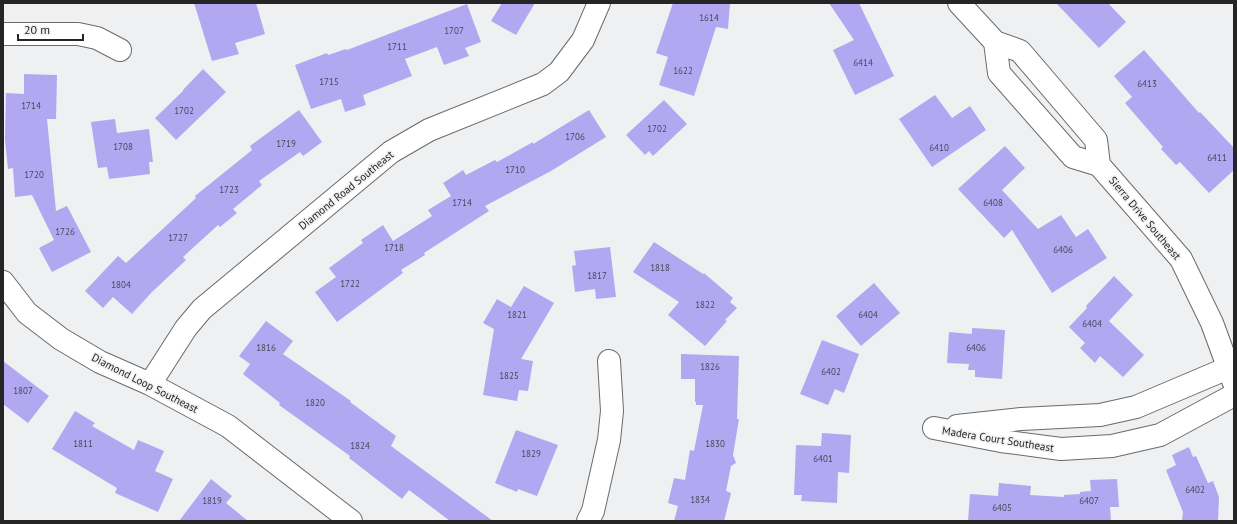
<svg xmlns="http://www.w3.org/2000/svg" width="1237" height="524" font-family="'PT Sans',sans-serif">
  <style>
    .building { fill: #b2a8f1 }
    .lines { fill: none; stroke-linecap: round; stroke-linejoin: round }
    .minor-casing { stroke: #696a6b; stroke-width: 24 }
    .minor { stroke: #fff; stroke-width: 22 }
    .labels { text-anchor: middle; stroke-width: 3; stroke-linejoin: round; paint-order: stroke }
    .number-label { font-size: 9px; fill: #484659 }
    .street-label { font-size: 11px; fill: #252526; stroke: #eff0f1 }
  </style>
  <rect width="100%" height="100%" fill="#eff0f1"/>
  <path class="building" d="M194,3H256L265,34L235,43L239,54L212,61Z
    M502,3H535L516,35L491,21Z
    M673,3H730L728,29L716,27L694,96L659,85L668,57L656,53Z
    M829,3H859L894,76L855,95L833,50L854,40Z
    M1056,3H1108L1126,22L1099,48Z
    M467,4L481,42L465,48L469,56L444,65L437,47L405,59L412,76L363,95L366,105L345,112L341,99L311,109L295,65L327,53L328,55L346,49L347,50Z
    M1144,50L1199,113L1200,112L1234,148V170L1209,193L1180,162L1176,165L1161,149L1163,147L1125,103L1132,97L1114,76Z
    M203,69L226,92L176,140L155,118L183,91V90Z
    M24,74L57,75L56,119H47L56,211L67,206L91,252L52,272L39,248L54,240L32,195L15,197L13,168L8,169L5,140L6,93L24,94Z
    M935,95L952,118L970,106L986,130L932,167L899,119Z
    M664,100L687,124L653,156L649,151L645,155L626,135Z
    M299,110L322,142L303,156L300,152L259,181L262,185L233,209L237,213L220,227L218,225L183,257L186,260L151,293L132,314L113,297L103,308L85,291L118,256L126,263L196,198L195,196L252,150L250,146Z
    M589,110L606,137L551,171L485,206L489,211L424,253L425,255L401,270L403,273L337,322L315,292L336,277L329,268L363,243L361,240L383,225L393,241L432,216L428,210L451,196L443,183L463,170L466,175L495,160L497,162L533,142V144Z
    M115,119L117,133L149,129L153,162H149L150,174L109,179L107,167L98,168L91,122Z
    M1005,146L1025,168L1002,190L1038,229L1061,215L1076,237L1088,229L1107,258L1052,293L1012,230L1004,238L958,189Z
    M654,242L703,274L704,273L733,298L730,302L737,308L725,320L727,321L705,346L668,315L679,302L633,272Z
    M610,247L616,297L596,299L595,289L575,292L572,266L576,265L574,251Z
    M1114,276L1133,295L1109,321L1144,355L1123,377L1100,356L1095,363L1080,348L1085,343L1069,327L1087,308L1086,306Z
    M874,283L900,313L861,346L836,316Z
    M524,286L554,303L521,359L533,361L528,391L519,390L517,401L483,395L494,329L483,323L497,299L511,307Z
    M266,321L293,341L283,354L351,401L350,402L396,436L391,446L493,521H450L409,490L402,499L349,458L350,456L279,405L280,403L243,374L250,364L239,356Z
    M972,328L1005,330L1002,379L975,377V370H968L969,364L947,363L949,332L972,334Z
    M822,340L859,354L844,393L835,389L828,405L800,394Z
    M681,354L739,356L737,419H739L733,455L736,463L731,466L726,491L731,493L724,521H674L678,506L668,503L674,478L685,480L690,450L694,451L703,405H696V402H695V379H681Z
    M3,361L49,396L28,423L3,404Z
    M75,411L95,423L92,426L134,450L138,440L164,451L155,471L173,479L158,512L115,493L117,488L52,449Z
    M516,430L558,445L537,496L518,489L517,492L495,483Z
    M822,433L851,435L849,473L838,472L837,503L801,501L802,495H794L796,445L821,446Z
    M1189,447L1193,457L1196,456L1208,483L1213,481L1219,497L1218,521H1182L1183,512L1166,470L1176,465L1172,455Z
    M211,479L232,496L226,503L248,521H179Z
    M1117,479L1119,507H1110L1111,521H968L970,494L998,496L999,483L1031,486L1030,495L1064,497V495L1080,494V492L1091,491L1090,480Z"/>
  <g class="lines">
    <defs>
      <path id="minor" d="M959,3L995,42L1020,51L1096,140L1099,165L1181,259L1212,323L1234,383
        M3,34H78L97,38L120,50
        M995,42L999,73L1073,157L1099,165
        M3,282L27,313L61,339L100,362L150,384L228,426L351,521
        M150,384L186,328L202,309L391,152L429,130L543,84L559,72L583,40L599,3
        M957,426L1021,419L1100,415L1136,407L1228,368
        M934,428L1001,441L1061,449L1112,446L1160,435L1234,395
        M588,521L593,511L609,440L612,411L609,361"/>
    </defs>
    <use href="#minor" class="minor-casing"/>
    <use href="#minor" class="minor"/>
  </g>
  <g class="labels">
    <g class="number-label">
      <text x="709" y="21">1614</text>
      <text x="454" y="34">1707</text>
      <text x="397" y="50">1711</text>
      <text x="863" y="66">6414</text>
      <text x="683" y="74">1622</text>
      <text x="329" y="85">1715</text>
      <text x="1147" y="87">6413</text>
      <text x="31" y="109">1714</text>
      <text x="184" y="114">1702</text>
      <text x="657" y="132">1702</text>
      <text x="575" y="140">1706</text>
      <text x="286" y="147">1719</text>
      <text x="123" y="150">1708</text>
      <text x="939" y="151">6410</text>
      <text x="1217" y="161">6411</text>
      <text x="515" y="173">1710</text>
      <text x="34" y="178">1720</text>
      <text x="229" y="193">1723</text>
      <text x="462" y="206">1714</text>
      <text x="993" y="206">6408</text>
      <text x="65" y="235">1726</text>
      <text x="178" y="241">1727</text>
      <text x="394" y="251">1718</text>
      <text x="1063" y="253">6406</text>
      <text x="660" y="271">1818</text>
      <text x="597" y="279">1817</text>
      <text x="350" y="287">1722</text>
      <text x="121" y="288">1804</text>
      <text x="705" y="308">1822</text>
      <text x="517" y="318">1821</text>
      <text x="868" y="318">6404</text>
      <text x="1092" y="327">6404</text>
      <text x="266" y="351">1816</text>
      <text x="976" y="351">6406</text>
      <text x="710" y="370">1826</text>
      <text x="831" y="375">6402</text>
      <text x="509" y="379">1825</text>
      <text x="23" y="394">1807</text>
      <text x="315" y="406">1820</text>
      <text x="83" y="447">1811</text>
      <text x="715" y="447">1830</text>
      <text x="360" y="449">1824</text>
      <text x="531" y="457">1829</text>
      <text x="823" y="462">6401</text>
      <text x="1195" y="493">6402</text>
      <text x="700" y="503">1834</text>
      <text x="212" y="504">1819</text>
      <text x="1089" y="504">6407</text>
      <text x="1002" y="511">6405</text>
    </g>
    <g class="street-label">
      <text transform="translate(346 190) rotate(-39)" y="4">Diamond Road Southeast</text>
      <text transform="translate(1145 218) rotate(50)" y="4">Sierra Drive Southeast</text>
      <text transform="translate(145 383) rotate(27)" y="4">Diamond Loop Southeast</text>
      <text transform="translate(998 439) rotate(9)" y="4">Madera Court Southeast</text>
    </g>
  </g>
  <rect width="1237" height="524" fill="none" stroke="#252526" stroke-width="8"/>
  <path d="M18 34v6h65v-6" fill="none" stroke="#252526" stroke-width="2"/>
  <text x="24" y="34" font-size="12" fill="#252526" stroke="#eff0f1" stroke-width="3" paint-order="stroke">20 m</text>
</svg>
